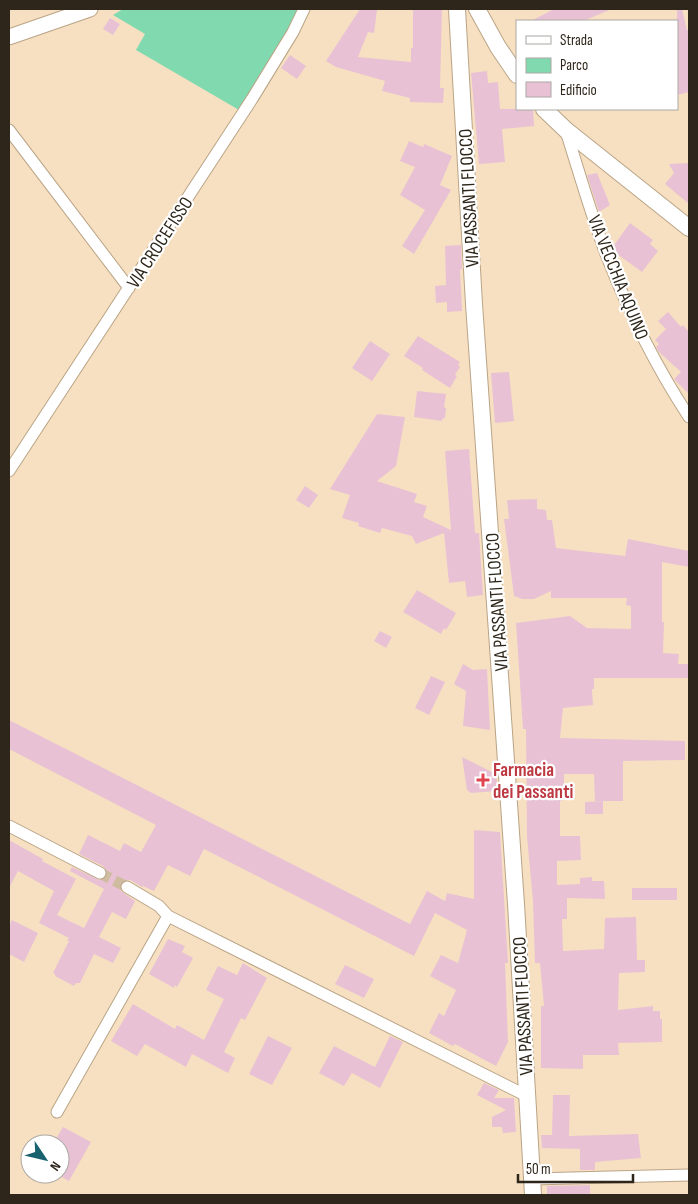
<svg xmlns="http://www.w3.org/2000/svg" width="698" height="1204" font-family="'Sofia Sans Condensed',sans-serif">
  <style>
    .green { fill: #81daaf }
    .building { fill: #e8c2d4 }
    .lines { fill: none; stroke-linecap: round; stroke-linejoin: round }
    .minor-tunnel { stroke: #cfbba0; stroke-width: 11; stroke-dasharray: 11 5.5; stroke-linecap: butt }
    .minor-casing { stroke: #b9a486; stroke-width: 13 }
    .tertiary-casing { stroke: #b9a486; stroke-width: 17 }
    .secondary-casing { stroke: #b9a486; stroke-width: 18 }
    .minor { stroke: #fff; stroke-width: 11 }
    .tertiary { stroke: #fff; stroke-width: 15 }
    .secondary { stroke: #fff; stroke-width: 16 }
    .health-dot { fill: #e0444e; stroke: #fff; stroke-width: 2 }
    .labels { text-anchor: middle; stroke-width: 4.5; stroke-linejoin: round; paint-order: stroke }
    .street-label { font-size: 19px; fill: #2e261a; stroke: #fff }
    .health-label { font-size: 19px; font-weight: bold; fill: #be3a42; stroke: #fff; text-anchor: start }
  </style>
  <rect width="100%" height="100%" fill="#f7e0c1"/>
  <path class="green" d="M123,9H297L292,23L239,110L136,50L145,34L113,15Z"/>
  <path class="building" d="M360,9L377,10L374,33L368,32L358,57L411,62V48H413V9H442L440,88H444L443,103L410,102V98L382,91L385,81L336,67L326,61Z
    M554,9H612L583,21H531Z
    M677,9H682L687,30H689V92L677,95Z
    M110,18L120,24L113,35L103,29Z
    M290,55L306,66L297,79L281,68Z
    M487,71L488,83L498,82L500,109H533L534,126L502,129L505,162L479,164L471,73Z
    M409,141L423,147L424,144L452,156L440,185L451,190L414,254L402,246L425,210L400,195L415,167L400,161Z
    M689,163V204L665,184L674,173L669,164Z
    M597,173L610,205L599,212L587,175Z
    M630,223L653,240L650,244L658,251L642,272L613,251L612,248Z
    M461,245L462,269L460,270L462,311L447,312V302L436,303L435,286L446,285L445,246Z
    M668,312L681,327L683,325L689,332V394L674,379L681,372L659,352L656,347L659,344L655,340L666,329L658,321Z
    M418,336L460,362L458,365L460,367L455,375L457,376L450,388L422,370L423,368L404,356Z
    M370,341L390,354L372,381L352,368Z
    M509,372L514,421L495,423L491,373Z
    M417,391L446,394L444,407L446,408L445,418L442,419V421L414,417Z
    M377,414L405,417L396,466L377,481L417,494L414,502L427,506L423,517L451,530L445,451L469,449L475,533H479L483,595L467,597L465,581L449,583L444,533L416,544L412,536L382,528L380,533L358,526L359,523L342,518L350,495L330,489Z
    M305,486L318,495L309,508L296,500Z
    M537,499V509L546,510L547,520H552L556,548L625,556L628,539L689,551V567L662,562V622H664L663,653L679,654L678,664H689V678H594V689H592L593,705L563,708L560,738L685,741V760L623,761V801H595L594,774H564V794H562V801H560V836H580L581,860L557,861V885L580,884V878L592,877V881H604L605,899L567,898V919H562L563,951L604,949L605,918L636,917L637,960H645V972L619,973L618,1010L653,1006V1011H660V1019H662V1042L618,1043L619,1055H583V1069L541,1068V1006H544L540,963H535L533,901L527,837L526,729H523L516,623L570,616L587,628L631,629V606L626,605L627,598H551V591L534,599H522L514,596L504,519H509L507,500Z
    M417,590L456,613L446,630L444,628L441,634L403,612Z
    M380,631L392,637L386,648L374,641Z
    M463,664L473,670L487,669L490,730L463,726L466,691L454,684Z
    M431,676L445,682L429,715L415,708Z
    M9,720L410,924L427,891L445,901L447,893L474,899V830L500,832L508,963H505L508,1042L496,1066L455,1044L453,1046L429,1033L439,1013L444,1016L456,990L430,976L441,955L458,963L467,930L435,913L414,956L204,849L190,876L168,865L154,891L143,886L142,887L130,880L123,881L120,886L121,891L135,901L126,919L112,912L99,937L121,948L113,963L94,954L80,983H76L74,986L55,976V974L53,973L69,941L67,940L69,938L39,923L54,891L18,871L9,888V840L43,859L42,861L76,879L57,915L84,928L104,889L70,871L72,867L100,880L104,879L107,873L103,866L79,854L88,835L120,851L124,843L141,852L156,825L9,749Z
    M462,757L496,774L498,791L471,793L467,790Z
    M603,801V814H585V802Z
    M632,888H677V900H632Z
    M12,920L38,933L24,962L9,954V927Z
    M168,939L185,946L182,952L193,958L177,987L175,985L174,988L149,974Z
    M243,963L267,978L245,1020L241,1018L224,1052L235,1058L228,1073L192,1054L186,1067L145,1044L137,1056L111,1041L133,1004L175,1029L177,1025L204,1040L224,999L206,990L218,966L237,975Z
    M345,965L374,979L364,998L335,984Z
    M268,1036L292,1048L272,1085L249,1074Z
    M390,1036L403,1042L380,1088L352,1073L344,1086L319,1073L334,1046L375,1067Z
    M484,1083L499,1090L494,1098H514L516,1132L503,1133L502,1127H492V1117L506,1110L477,1095Z
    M553,1095H570L569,1136L638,1134L641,1158L595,1162V1170H580V1149L542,1148L541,1135H552Z
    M63,1127L91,1142L69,1181L60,1176V1144H53Z
    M590,1185V1195H547V1186Z"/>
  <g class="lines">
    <path class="minor-tunnel" d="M100,873L127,887"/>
    <defs>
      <path id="minor" d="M9,130L129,288
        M566,131C579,172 591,214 606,254C629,313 655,365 689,417
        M9,471L252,99L293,32L304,9
        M9,826L100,873
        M127,887L159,906L168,916
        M57,1112L168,916L527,1096
        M532,1179L689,1175"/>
      <path id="tertiary" d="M9,37L90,9"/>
      <path id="secondary" d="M457,9L474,304L516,904L533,1195
        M477,9L498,47L517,75
        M544,109L566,130L689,228"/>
    </defs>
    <use href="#minor" class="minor-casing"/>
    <use href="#tertiary" class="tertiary-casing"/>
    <use href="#secondary" class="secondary-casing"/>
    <use href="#minor" class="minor"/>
    <use href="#tertiary" class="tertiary"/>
    <use href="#secondary" class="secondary"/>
  </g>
  <path class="health-dot" d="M480.5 772.5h5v5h5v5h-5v5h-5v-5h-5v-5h5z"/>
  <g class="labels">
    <g class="street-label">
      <text transform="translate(468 198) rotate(-93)" y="7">VIA PASSANTI FLOCCO</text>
      <text transform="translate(159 242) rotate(-57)" y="7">VIA CROCEFISSO</text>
      <text transform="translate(619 277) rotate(68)" y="7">VIA VECCHIA AQUINO</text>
      <text transform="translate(496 602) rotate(-94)" y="7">VIA PASSANTI FLOCCO</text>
      <text transform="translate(522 1006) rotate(-93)" y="7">VIA PASSANTI FLOCCO</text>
    </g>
    <g class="health-label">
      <text x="493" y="776">Farmacia<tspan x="493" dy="22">dei Passanti</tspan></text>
    </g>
  </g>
  <rect width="698" height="1204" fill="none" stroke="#2e261a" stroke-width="20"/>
  <rect x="516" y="20" width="162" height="90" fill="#ffffff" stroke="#aba8a3"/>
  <rect x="526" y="36" width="25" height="8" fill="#ffffff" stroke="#aba8a3"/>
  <text x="560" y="45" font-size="15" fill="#2e261a">Strada</text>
  <rect x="526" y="58" width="25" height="15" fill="#81daaf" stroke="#aba8a3"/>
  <text x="560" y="70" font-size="15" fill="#2e261a">Parco</text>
  <rect x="526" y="82" width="25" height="15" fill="#e8c2d4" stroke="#aba8a3"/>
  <text x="560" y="95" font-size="15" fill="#2e261a">Edificio</text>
  <g transform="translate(45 1159) rotate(125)"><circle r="24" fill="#ffffff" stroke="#aba8a3"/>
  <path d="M0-4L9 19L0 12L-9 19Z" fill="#17626e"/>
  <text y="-8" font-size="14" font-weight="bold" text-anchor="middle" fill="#2e261a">N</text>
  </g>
  <path d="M518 1174v8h115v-8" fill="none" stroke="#2e261a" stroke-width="2.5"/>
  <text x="526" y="1174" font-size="15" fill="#2e261a" stroke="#ffffff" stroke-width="4" paint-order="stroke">50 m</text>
</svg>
